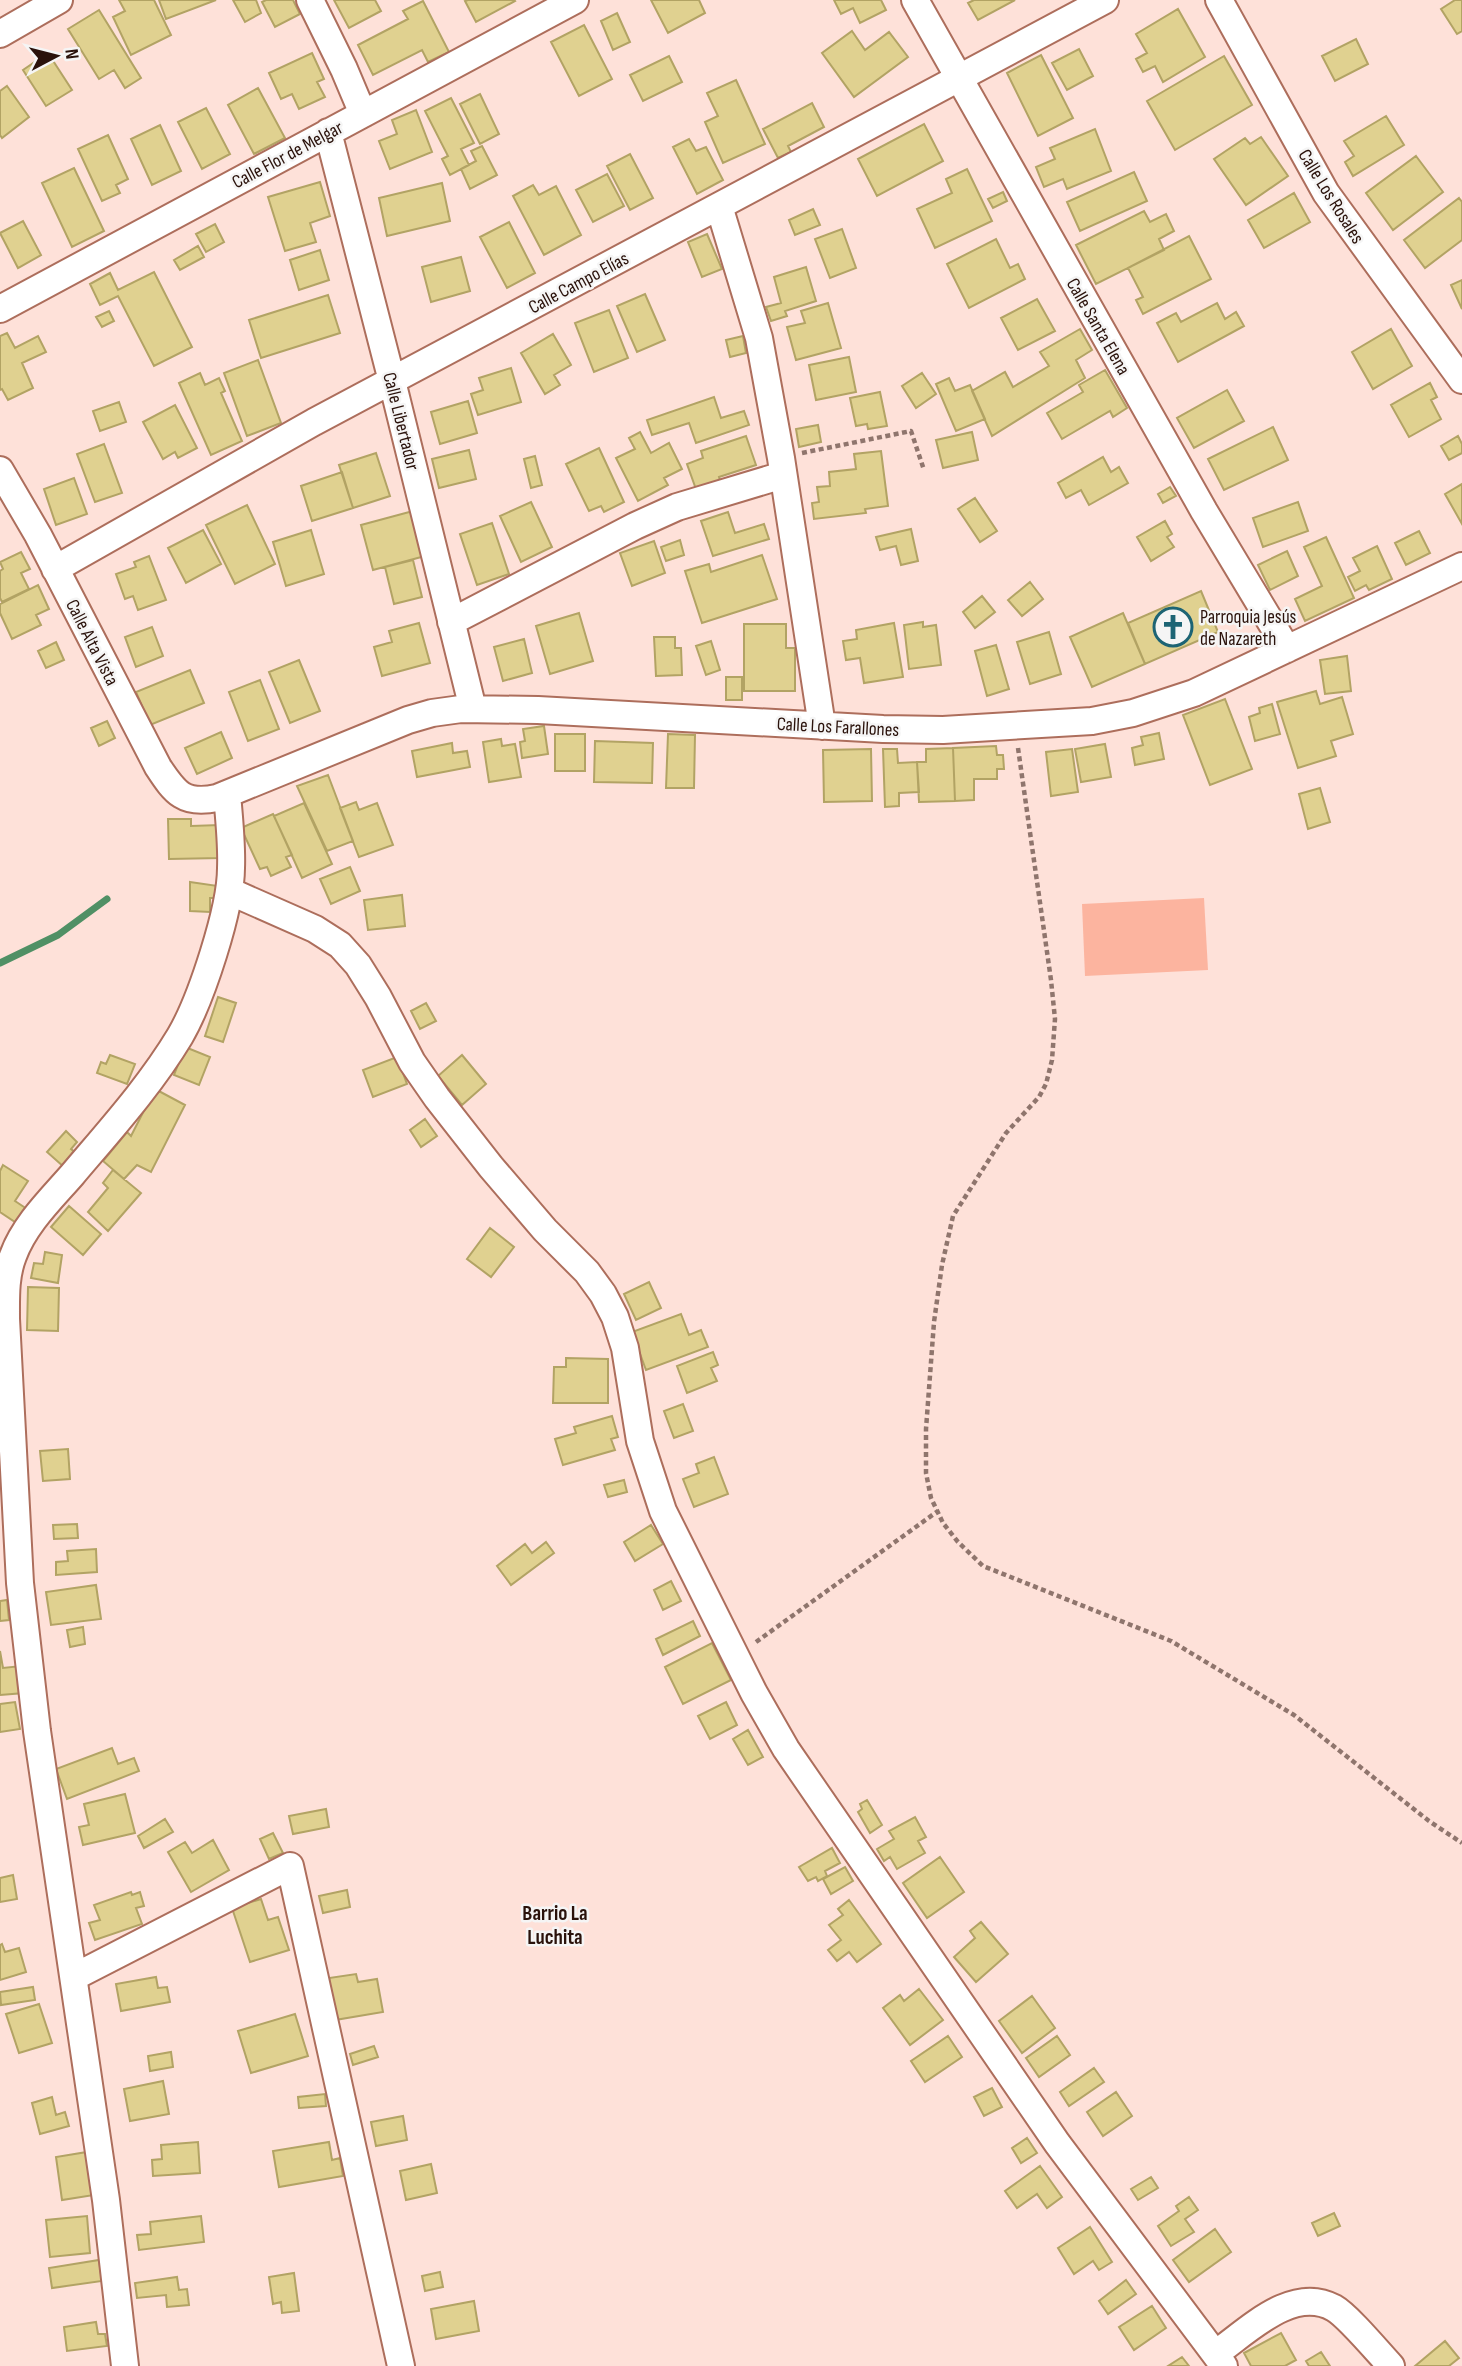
<svg xmlns="http://www.w3.org/2000/svg" width="1462" height="2366" font-family="'Sofia Sans Condensed',sans-serif">
  <style>
    .green { fill: #fcb49f }
    .lines { fill: none; stroke-linecap: round; stroke-linejoin: round }
    .stream { stroke: #509065; stroke-width: 7 }
    .building { fill: #e0d190; stroke: #b2a364; stroke-width: 2 }
    .minor-casing { stroke: #ad6e5c; stroke-width: 30 }
    .path { stroke: #8f756d; stroke-width: 4.5; stroke-dasharray: 5 3.5; stroke-linecap: butt }
    .minor { stroke: #fff; stroke-width: 26 }
    .labels { text-anchor: middle; stroke-width: 5; stroke-linejoin: round; paint-order: stroke }
    .street-label { font-size: 19px; fill: #2a120b; stroke: #f5f5f5 }
    .poi-label { font-size: 19px; fill: #2a120b; stroke: #f5f5f5; text-anchor: start }
    .neighbourhood-label { font-size: 21px; font-weight: bold; fill: #2a120b; stroke: #f5f5f5 }
  </style>
  <rect width="100%" height="100%" fill="#fee1d9"/>
  <path class="green" d="M1204,898L1208,970L1085,976L1082,904Z"/>
  <g class="lines">
    <path class="stream" d="M0,963L58,935L107,899"/>
  </g>
  <path class="building" d="M119,0H154L171,35L131,55L113,17L125,11Z
    M159,0H216L166,19Z
    M233,0H256L261,13L245,22Z
    M266,0H293L300,14L275,27L262,2Z
    M334,0H375L381,11L349,28Z
    M468,0H514L515,1L476,22L465,1Z
    M651,0H699L705,13L668,33Z
    M834,0H881L886,10L860,23L853,8L841,14Z
    M974,0H1015L978,20L968,3Z
    M1455,0H1462V31L1457,34L1441,9Z
    M423,1L449,52L428,62L422,50L373,75L358,45L408,19L403,11Z
    M1178,9L1205,57L1163,82L1155,66L1143,72L1136,59L1147,53L1136,34Z
    M99,10L141,78L125,88L114,70L99,79L68,29Z
    M617,13L630,42L613,50L601,21Z
    M584,25L612,79L579,96L551,42Z
    M852,31L865,50L889,32L908,57L854,97L822,53Z
    M1356,39L1368,64L1335,81L1322,56Z
    M1079,49L1093,76L1067,90L1052,63Z
    M48,53L72,90L46,106L23,70Z
    M312,53L324,79L317,82L325,97L299,109L292,94L281,99L269,73Z
    M1041,55L1073,118L1038,136L1007,73Z
    M669,56L682,82L643,101L630,75Z
    M1224,56L1252,105L1175,150L1147,101Z
    M736,80L765,144L723,163L705,122L718,116L707,93Z
    M7,86L29,117L2,138L0,135V91Z
    M258,88L285,138L254,154L228,105Z
    M480,94L499,134L480,144L460,104Z
    M451,98L474,143L461,149L469,165L450,175L442,159L448,156L425,111Z
    M812,103L824,127L788,146L791,152L778,158L763,129Z
    M206,108L230,154L202,169L178,122Z
    M416,110L432,152L390,169L379,141L397,134L392,120Z
    M1386,116L1404,145L1353,176L1345,162L1354,156L1344,141Z
    M924,124L943,161L877,196L858,159Z
    M160,125L181,171L152,185L131,139Z
    M1095,129L1111,171L1067,189L1063,179L1044,187L1036,167L1055,159L1050,148Z
    M108,135L128,179L116,185L120,193L102,201L78,149Z
    M1261,137L1288,176L1246,205L1214,159L1245,138L1250,144Z
    M689,139L696,151L706,147L723,180L697,194L673,147Z
    M482,146L497,175L470,189L461,169L476,161L471,151Z
    M630,154L653,198L630,210L607,166Z
    M1416,156L1443,192L1393,230L1366,193Z
    M74,168L104,231L72,247L42,183Z
    M967,169L992,221L935,248L917,209L952,193L946,179Z
    M1134,172L1147,201L1080,231L1067,202Z
    M607,174L624,206L593,222L576,190Z
    M320,182L330,216L310,223L316,242L285,251L268,197Z
    M442,183L450,221L387,236L379,198Z
    M533,185L539,195L556,186L581,235L544,255L513,196Z
    M1003,192L1007,201L993,208L988,199Z
    M1294,193L1310,222L1264,248L1248,220Z
    M1459,198L1462,202V240L1425,268L1404,240Z
    M813,209L820,225L795,235L789,220Z
    M1144,211L1150,222L1166,214L1174,231L1159,239L1164,250L1096,284L1076,245Z
    M23,221L41,255L18,268L0,233Z
    M509,222L535,273L507,288L480,237Z
    M215,224L224,242L206,252L196,234Z
    M842,229L856,268L830,278L815,239Z
    M707,234L722,269L702,277L688,242Z
    M1189,236L1211,279L1143,314L1136,300L1143,297L1128,268Z
    M996,239L1010,268L1018,264L1025,279L969,308L947,264Z
    M198,246L204,257L180,270L174,260Z
    M320,250L329,280L299,290L290,260Z
    M461,257L470,291L431,302L422,267Z
    M806,267L816,301L785,311L787,316L771,321L766,307L781,303L774,277Z
    M154,272L192,347L154,366L118,296L100,305L90,284L110,273L118,290Z
    M1462,280V309L1451,285Z
    M645,294L665,340L637,352L617,306Z
    M328,295L340,333L261,358L249,320Z
    M1037,299L1055,331L1018,350L1001,318Z
    M828,303L841,348L796,360L787,327L805,323L801,311Z
    M1217,303L1225,319L1236,312L1244,326L1178,362L1157,323L1176,313L1181,322Z
    M609,310L628,358L594,372L575,323Z
    M109,311L114,321L102,327L96,317Z
    M1080,329L1092,350L1076,360L1085,378L992,436L972,391L1005,372L1013,387L1049,366L1040,352Z
    M1391,329L1412,366L1373,389L1352,352Z
    M7,333L15,348L38,336L46,352L22,363L33,388L8,400L2,389L0,390V336Z
    M553,334L571,365L554,375L560,385L545,394L521,353Z
    M743,336L746,353L730,357L726,340Z
    M849,357L856,392L816,400L809,365Z
    M258,360L281,423L247,436L224,373Z
    M511,368L521,402L478,415L471,394L483,390L479,378Z
    M1105,370L1127,408L1113,417L1110,411L1062,439L1047,413L1083,392L1079,385Z
    M200,373L205,385L219,378L225,391L221,393L242,441L211,455L179,383Z
    M922,373L936,394L916,408L902,386Z
    M949,378L955,391L970,385L985,419L956,431L936,384Z
    M1430,383L1437,397L1431,400L1441,419L1409,437L1391,405Z
    M1227,390L1244,421L1194,448L1177,418Z
    M880,392L887,426L868,429L867,424L856,426L850,398Z
    M714,397L721,418L744,411L749,425L696,443L689,423L652,435L647,420Z
    M468,401L477,433L440,444L431,412Z
    M119,402L126,422L100,431L93,411Z
    M175,405L197,448L178,458L175,452L163,459L143,422Z
    M818,425L821,442L799,447L796,429Z
    M1273,427L1288,460L1224,490L1208,459Z
    M640,432L651,453L669,443L682,469L664,478L668,485L638,501L616,458L635,449L629,438Z
    M972,432L978,460L943,468L936,440Z
    M746,436L756,465L719,477L721,484L697,492L687,464L703,458L701,451Z
    M1458,436L1462,444V453L1449,460L1441,446Z
    M104,444L122,493L95,502L77,454Z
    M599,448L624,502L604,512L601,506L589,511L566,464Z
    M469,450L476,479L439,488L432,459Z
    M881,451L888,506L865,509L866,513L814,519L812,503L819,502L817,487L830,486L829,472L856,469L854,454Z
    M376,453L390,496L353,508L339,465Z
    M535,456L542,485L531,488L524,459Z
    M1103,457L1111,472L1119,467L1128,483L1089,505L1081,490L1066,498L1058,483Z
    M342,472L353,508L312,521L301,486Z
    M74,478L87,514L56,525L44,489Z
    M1462,484V524L1445,494Z
    M1170,487L1176,496L1163,503L1158,494Z
    M975,498L997,531L980,542L958,509Z
    M531,502L552,547L521,562L500,516Z
    M1298,502L1308,531L1263,547L1253,518Z
    M247,505L275,564L235,584L206,525Z
    M413,511L425,556L373,570L361,525Z
    M728,512L735,533L764,524L769,539L713,556L701,521Z
    M1165,521L1172,534L1167,537L1174,547L1151,561L1137,537Z
    M492,523L509,574L477,585L460,534Z
    M911,529L918,561L901,565L896,546L880,550L876,537Z
    M203,530L221,564L186,583L168,548Z
    M311,530L324,574L286,586L273,542Z
    M1419,531L1430,553L1406,565L1395,543Z
    M1326,537L1354,598L1305,621L1295,599L1322,586L1304,547Z
    M680,540L684,555L666,561L661,547Z
    M654,541L665,573L632,586L620,553Z
    M1377,546L1392,579L1369,590L1366,585L1355,591L1348,577L1360,571L1353,558Z
    M1287,551L1298,576L1270,590L1258,565Z
    M21,552L30,569L21,573L29,589L2,602L0,598V571L3,569L0,562Z
    M762,555L777,599L702,623L685,571L709,564L711,572Z
    M149,556L166,600L138,610L133,596L125,599L116,574L136,567L134,562Z
    M413,560L422,597L394,604L385,567Z
    M1030,582L1043,599L1022,616L1008,600Z
    M38,585L49,609L36,615L41,625L12,639L0,613V604Z
    M1201,591L1218,632L1145,664L1128,623Z
    M982,596L995,612L975,628L963,612Z
    M579,613L593,661L550,674L536,626Z
    M1123,613L1145,664L1092,687L1070,637Z
    M923,622V627L936,625L941,665L909,669L904,625Z
    M419,623L430,663L382,676L374,647L392,642L389,631Z
    M894,623L903,677L864,683L860,658L846,660L843,641L857,639L856,630Z
    M744,624H786V648H795V691H744Z
    M152,627L163,656L136,667L125,637Z
    M1049,632L1061,674L1030,684L1017,642Z
    M654,637H675V648H681L682,675L656,676Z
    M524,639L532,673L503,681L494,647Z
    M711,641L720,670L706,675L696,646Z
    M56,642L64,660L46,668L38,651Z
    M996,645L1009,689L987,696L975,651Z
    M1347,656L1351,691L1325,694L1320,660Z
    M299,660L320,711L290,723L269,672Z
    M190,670L204,703L150,725L136,692Z
    M726,677H742V700H726Z
    M260,680L279,729L248,741L229,692Z
    M1316,691L1320,704L1342,697L1353,734L1331,741L1336,756L1298,768L1277,702Z
    M1225,699L1252,769L1210,785L1183,715Z
    M1272,704L1280,734L1255,741L1249,717L1260,713L1259,708Z
    M107,721L115,738L99,746L91,728Z
    M544,726L548,754L522,758L520,742L525,741L523,729Z
    M221,732L232,758L197,774L185,748Z
    M1159,733L1164,759L1135,765L1132,748L1143,745L1141,737Z
    M555,734H585V771H555Z
    M668,734L695,735L694,788H666Z
    M501,739L502,746L515,744L521,777L489,782L483,742Z
    M595,741L653,743L652,783L594,782Z
    M452,743L453,753L467,751L470,767L417,777L412,751Z
    M1105,744L1111,777L1081,782L1075,749Z
    M996,746L997,755H1003L1004,769H997V779H974V800L955,801L953,748Z
    M953,748L955,801L919,802L917,762H926V749Z
    M871,749L872,801L824,802L823,750Z
    M883,749H897L898,763L917,762L919,792L899,793V806L885,807Z
    M1072,749L1078,792L1051,796L1046,752Z
    M328,775L353,841L327,851L297,786Z
    M1320,788L1330,822L1308,829L1299,794Z
    M356,802L359,810L377,803L393,845L359,857L340,808Z
    M304,803L332,864L302,878L274,816Z
    M273,814L292,855L286,857L291,867L271,876L267,867L260,869L241,828Z
    M168,819H191V826L220,825L221,858L169,859Z
    M350,867L360,891L331,904L320,879Z
    M190,882L218,886V898H210V912L190,911Z
    M402,895L405,926L368,930L364,900Z
    M218,997L236,1003L223,1042L205,1036Z
    M426,1003L436,1021L420,1029L411,1011Z
    M185,1047L210,1057L199,1085L174,1075Z
    M110,1055L135,1064L127,1084L97,1073L101,1062L106,1064Z
    M462,1055L486,1084L462,1105L438,1076Z
    M397,1057L407,1084L373,1097L363,1070Z
    M155,1089L185,1105L151,1172L137,1165L124,1179L103,1161L127,1132L131,1136Z
    M425,1119L437,1136L421,1147L410,1130Z
    M66,1131L77,1142L71,1149L76,1153L64,1167L47,1152Z
    M3,1165L28,1181L15,1201L27,1209L18,1224L0,1212V1171Z
    M113,1170L141,1193L108,1231L88,1212L108,1188L103,1183Z
    M69,1206L101,1234L83,1255L51,1227Z
    M490,1228L514,1247L491,1277L467,1259Z
    M45,1252L62,1255L58,1283L31,1278L34,1263L43,1264Z
    M649,1282L661,1308L636,1320L624,1294Z
    M28,1287L59,1288L58,1331L27,1330Z
    M681,1314L689,1335L701,1330L708,1347L646,1370L632,1332Z
    M713,1352L718,1365L711,1368L717,1381L687,1393L677,1366Z
    M566,1358L608,1359V1403H553L554,1367H566Z
    M683,1404L693,1431L674,1438L664,1411Z
    M612,1416L618,1437L611,1439L615,1450L563,1465L555,1439L576,1433L574,1427Z
    M68,1449L70,1479L43,1481L40,1451Z
    M714,1457L728,1494L694,1507L683,1479L699,1473L696,1464Z
    M624,1480L627,1492L608,1497L604,1485Z
    M77,1524L78,1538L54,1539L53,1525Z
    M651,1525L663,1544L635,1561L624,1542Z
    M546,1542L554,1553L511,1585L497,1566L525,1544L532,1553Z
    M96,1549L97,1572L56,1575V1562L68,1561L67,1551Z
    M671,1581L681,1601L663,1610L654,1590Z
    M96,1585L101,1619L51,1625L46,1592Z
    M7,1600L9,1620L0,1621V1601Z
    M693,1621L700,1636L663,1655L656,1639Z
    M83,1627L85,1644L70,1647L67,1630Z
    M712,1643L731,1680L683,1704L665,1667Z
    M0,1651L3,1668L21,1666L24,1693L0,1695Z
    M15,1702L20,1729L0,1732V1704Z
    M726,1702L737,1725L710,1739L698,1716Z
    M748,1730L763,1757L748,1765L733,1739Z
    M112,1748L118,1764L134,1758L139,1771L67,1799L56,1769Z
    M125,1794L135,1833L83,1845L79,1827L89,1825L84,1804Z
    M867,1800L882,1825L870,1833L858,1812L862,1809L860,1804Z
    M326,1809L329,1827L293,1834L289,1816Z
    M915,1817L926,1837L918,1841L925,1853L897,1869L890,1857L884,1861L877,1849L894,1839L889,1831Z
    M165,1819L173,1832L144,1848L138,1836Z
    M273,1833L283,1853L269,1859L260,1839Z
    M213,1840L229,1870L191,1892L168,1852L185,1842L192,1853Z
    M832,1848L840,1863L825,1871L827,1876L818,1881L816,1877L808,1881L799,1867Z
    M940,1857L964,1892L927,1918L903,1883Z
    M845,1867L853,1881L831,1894L823,1879Z
    M13,1875L17,1899L0,1902V1878Z
    M347,1890L350,1907L323,1913L319,1896Z
    M131,1892L132,1895L140,1892L144,1906L136,1908L142,1924L95,1940L89,1923L100,1920L94,1905Z
    M261,1899L268,1920L278,1917L289,1950L250,1962L232,1908Z
    M849,1900L881,1944L857,1962L849,1952L837,1961L828,1950L841,1940L829,1925L843,1915L838,1909Z
    M981,1922L1008,1954L976,1982L954,1957L975,1938L970,1931Z
    M2,1944L5,1952L19,1948L26,1972L0,1980V1945Z
    M356,1974L358,1982L377,1979L383,2012L335,2020L329,1978Z
    M156,1977L158,1988L167,1987L170,2002L121,2011L116,1984Z
    M33,1987L35,2000L1,2005L0,1992Z
    M919,1989L943,2020L910,2045L883,2008L900,1995L904,2001Z
    M1032,1996L1055,2028L1022,2053L999,2021Z
    M39,2004L52,2043L19,2053L6,2014Z
    M295,2014L308,2056L251,2073L238,2031Z
    M948,2036L962,2057L925,2082L911,2061Z
    M1057,2036L1070,2055L1039,2077L1026,2058Z
    M374,2046L378,2057L353,2065L350,2054Z
    M171,2052L173,2067L150,2071L148,2056Z
    M1094,2068L1104,2082L1069,2106L1060,2092Z
    M163,2081L169,2114L130,2121L124,2089Z
    M992,2088L1002,2107L984,2116L974,2097Z
    M1116,2092L1132,2116L1103,2136L1087,2112Z
    M325,2094L326,2106L299,2108L298,2097Z
    M52,2097L56,2115L65,2112L69,2126L40,2134L32,2103Z
    M403,2116L407,2140L376,2146L371,2122Z
    M1027,2138L1037,2153L1021,2163L1012,2148Z
    M198,2142L200,2173L153,2176L152,2160L162,2159L161,2145Z
    M329,2142L332,2160L340,2158L343,2176L279,2187L273,2151Z
    M87,2152L94,2195L62,2200L56,2157Z
    M431,2164L437,2193L406,2200L400,2171Z
    M1040,2166L1062,2197L1047,2208L1037,2194L1017,2208L1005,2191Z
    M1151,2177L1158,2188L1138,2200L1131,2189Z
    M1189,2197L1198,2210L1185,2219L1194,2232L1171,2246L1158,2226L1179,2211L1176,2206Z
    M1334,2213L1340,2226L1318,2236L1312,2223Z
    M87,2216L90,2253L50,2257L46,2220Z
    M201,2216L204,2242L139,2250L137,2235L151,2234L150,2222Z
    M1090,2227L1112,2262L1099,2270L1093,2261L1074,2274L1058,2248Z
    M1215,2229L1231,2252L1189,2282L1173,2260Z
    M99,2260L102,2281L52,2288L49,2268Z
    M440,2272L443,2287L425,2291L422,2276Z
    M294,2273L299,2311L282,2313L281,2302L273,2304L269,2277Z
    M177,2277L179,2290L187,2289L189,2305L167,2307L166,2295L137,2298L135,2283Z
    M1126,2280L1136,2294L1108,2314L1099,2301Z
    M474,2301L479,2331L436,2339L431,2309Z
    M1152,2306L1166,2328L1134,2350L1119,2327Z
    M96,2322L98,2334H105L107,2346L67,2351L64,2327Z
    M1281,2333L1296,2360L1285,2366H1251L1244,2353Z
    M1445,2341L1459,2358L1449,2366H1415Z
    M1321,2352L1330,2366H1309L1306,2361Z
    M1182,2357L1189,2366H1168Z"/>
  <g class="lines">
    <defs>
      <path id="minor" d="M310,0L344,69L363,114
        M915,0L1204,511L1287,649
        M1219,0L1326,193L1462,380
        M0,34L59,0
        M328,132L392,381L473,709
        M719,206L759,338L781,458L822,726
        M0,309L575,0
        M0,470L38,535L158,767C175,793 184,805 217,798L408,720L432,713L461,709L538,710L883,729L943,730L1092,721L1133,713L1194,693L1462,566
        M55,569L314,422L1105,0
        M451,622L635,526L677,507L783,475
        M229,891L315,929L340,945L358,965L378,997L412,1062L437,1098L491,1167L545,1230L587,1272L603,1294L615,1317L625,1348L640,1441L663,1511L754,1693L786,1749L1057,2143L1224,2366
        M74,1977L290,1866L401,2366
        M1215,2354C1248,2331 1292,2285 1334,2308C1348,2316 1378,2352 1391,2366
        M125,2366L106,2200L37,1731L20,1583L6,1319C6,1298 5,1276 13,1256C24,1225 51,1199 72,1175C110,1130 150,1086 180,1036C201,1000 231,909 231,868C232,844 229,818 227,794"/>
    </defs>
    <use href="#minor" class="minor-casing"/>
    <path class="path" d="M802,453L911,431L924,470
      M1018,748L1051,980L1055,1019L1052,1060L1046,1084L1039,1097L1006,1133L953,1216L942,1265L934,1322L926,1429V1473L931,1498L943,1523L958,1542L983,1566L1171,1641L1294,1715L1429,1821L1462,1843
      M756,1642L938,1511"/>
    <use href="#minor" class="minor"/>
  </g>
  <defs>
    <symbol id="church-ring" viewBox="-11 -11 22 22"><circle r="9.5" fill="#f5f5f5" stroke="#1d6474" stroke-width="1.5"/><path d="M-1.2-6h2.4v3.5h3.3v2.4h-3.3V6h-2.4V-.1h-3.3v-2.4h3.3Z" fill="#1d6474"/></symbol>
  </defs>
  <g fill-rule="evenodd">
    <use href="#church-ring" x="1151" y="605" width="44" height="44"/>
  </g>
  <g class="labels">
    <g class="street-label">
      <text transform="translate(287 154) rotate(-28)" y="7">Calle Flor de Melgar</text>
      <text transform="translate(1332 196) rotate(58)" y="7">Calle Los Rosales</text>
      <text transform="translate(578 282) rotate(-28)" y="7">Calle Campo Elías</text>
      <text transform="translate(1099 326) rotate(60)" y="7">Calle Santa Elena</text>
      <text transform="translate(402 421) rotate(76)" y="7">Calle Libertador</text>
      <text transform="translate(93 642) rotate(63)" y="7">Calle Alta Vista</text>
      <text transform="translate(838 726) rotate(3)" y="7">Calle Los Farallones</text>
    </g>
    <g class="poi-label">
      <text x="1200" y="623">Parroquia Jesús<tspan x="1200" dy="22">de Nazareth</tspan></text>
    </g>
    <g class="neighbourhood-label">
      <text x="555" y="1920">Barrio La<tspan x="555" dy="24">Luchita</tspan></text>
    </g>
  </g>
  <g transform="translate(56 56) rotate(83)" stroke="#f5f5f5" stroke-width="5" paint-order="stroke">
  <path d="M0-5L12 26L0 18L-12 26Z" fill="#2a120b"/>
  <text y="-10" font-size="19" font-weight="bold" text-anchor="middle" fill="#2a120b">N</text>
  </g>
</svg>
